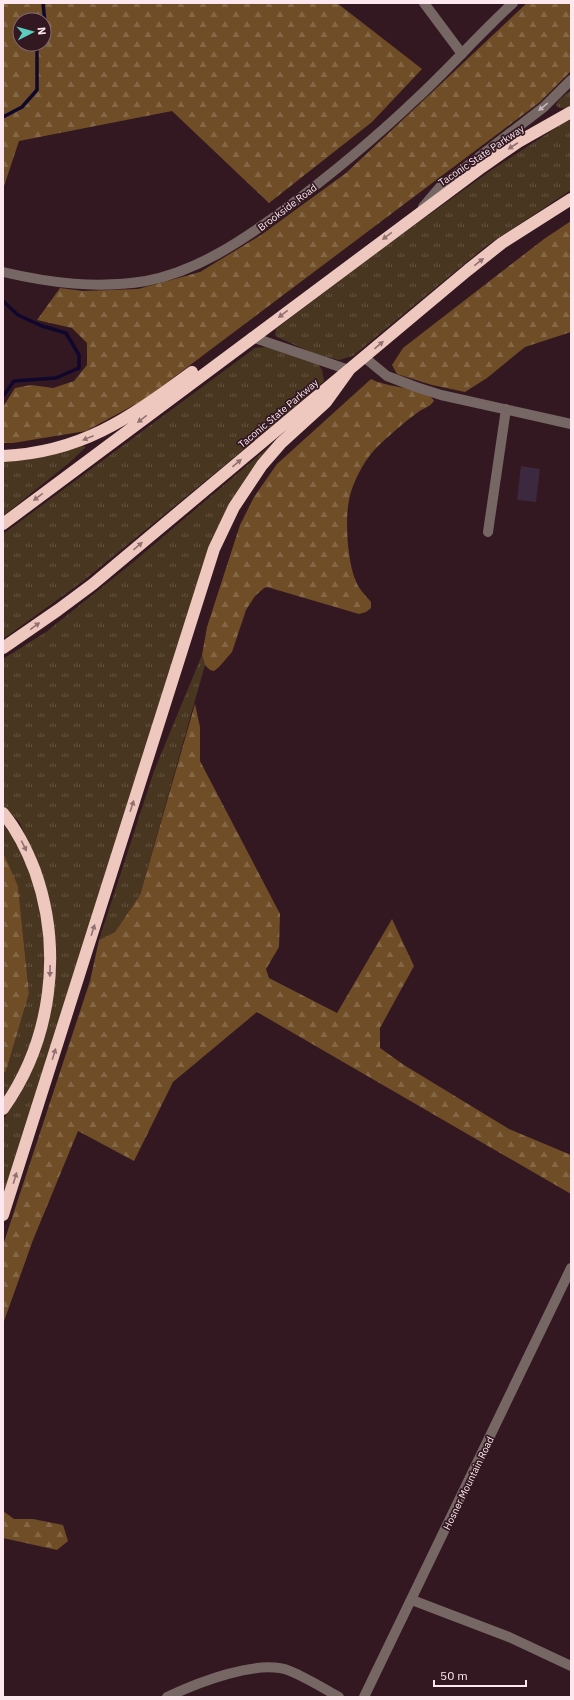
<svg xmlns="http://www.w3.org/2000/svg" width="574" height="1700" font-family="'IBM Plex Sans',sans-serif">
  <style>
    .grass { fill: url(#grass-tufts) }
    .forest { fill: url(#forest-firs); fill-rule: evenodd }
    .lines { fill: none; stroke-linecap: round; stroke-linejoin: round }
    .stream { stroke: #10072c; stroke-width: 3.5 }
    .building { fill: #3c293f }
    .minor { stroke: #766764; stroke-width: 10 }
    .highway { stroke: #eec8bf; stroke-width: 12 }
    .oneway { fill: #c6b4b7 }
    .oneway2 { fill: #907070 }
    .labels { text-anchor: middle; stroke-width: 3.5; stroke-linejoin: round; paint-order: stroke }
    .street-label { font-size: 10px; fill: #fce8ee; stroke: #331822 }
  </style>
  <defs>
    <pattern id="grass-tufts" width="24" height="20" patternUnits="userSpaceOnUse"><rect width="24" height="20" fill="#493621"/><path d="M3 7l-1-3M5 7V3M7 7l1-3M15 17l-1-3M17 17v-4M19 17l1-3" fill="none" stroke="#645342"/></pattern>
    <pattern id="forest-firs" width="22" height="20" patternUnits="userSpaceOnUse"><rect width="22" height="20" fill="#6f4d26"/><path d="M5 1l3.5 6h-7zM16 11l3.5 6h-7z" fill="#846746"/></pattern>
  </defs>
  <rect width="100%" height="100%" fill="#331822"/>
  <path class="grass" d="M571,90V105L566,108H559L556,105L560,99Z
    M571,120V190L486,246L353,356L339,360L317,355L275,336L276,329L383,248L490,171L562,124Z
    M266,347L317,362L322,370L324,381L293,409L82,582L3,639V534L255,348Z
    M278,439L226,513L3,1200V1120L20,1095L39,1054L48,1021L54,981L56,948L46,887L20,823L3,805V659L46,632L131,564Z
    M83,446L86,447L69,463L3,516V460L53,454Z
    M202,655L205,665L140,895L115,932L99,940L154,771Z
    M3,824C8,831 14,838 19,846C48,899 51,981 33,1038C27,1060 15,1081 3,1101V1074L6,1071L29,992L18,886L3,852Z"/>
  <path class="forest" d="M3,3H337L422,69L372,122L269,203L172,111L19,141L3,189ZM20,20H44V44H20Z
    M527,3H571V71L540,102L145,399L86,431L13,443H3V407L15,388L31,385L53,388L74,381L87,365V343L72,328L37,320L60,288L83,291L138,289L200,272L261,235L346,173Z
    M571,221V332L525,347L487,378L465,392L432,385L397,374L392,365L403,348L544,239Z
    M371,379C375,381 380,383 385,384C395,387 431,391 434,401C429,408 423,408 417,413C403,423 390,435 377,447C366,458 356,476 351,492C344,512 347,559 355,579C358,588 365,595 371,602V608L366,612L359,614L267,587L264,588L255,596L246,610L232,652L219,667L214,671L210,670L205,665L202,655L207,627L240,525L254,497L277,464Z
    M195,704L200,727V761L280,914L279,947L266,969L269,978L337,1013L392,919L414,966L380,1028V1048L404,1065L509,1129L571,1155V1194L257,1012L173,1082L134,1161L78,1131L33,1240L3,1324V1245L90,981L99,940L115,932L140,895Z
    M3,852L18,886L29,993L6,1071L3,1074Z
    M3,1511L14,1519H33L63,1525L68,1541L57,1550L3,1538Z"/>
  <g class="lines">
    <path class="stream" d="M43,3L45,23L44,25
      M3,117L22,107L37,90V44
      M3,301L18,315L42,326L66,333L79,355V368L56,378L14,381L3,396"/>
  </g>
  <path class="building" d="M521,466L540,469L536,502L517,500Z"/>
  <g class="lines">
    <path class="minor" d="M424,3L462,54
      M423,207L440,187L544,107L571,80
      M3,272C50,283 97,289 146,281C197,271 240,242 281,212C328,177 373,140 415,100C449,69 479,34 513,3
      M252,337L349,370
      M364,357L387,376L416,387L441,395L571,424
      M488,532L506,409
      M412,1600L509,1637L571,1666
      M167,1697C197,1683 259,1658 290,1671C307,1678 323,1688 339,1697
      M364,1697L571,1268"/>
    <path class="highway" d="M3,456C84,452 130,417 192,372
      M3,524L482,167L518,142L571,112
      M3,648L58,610L93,584L468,270L502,243L571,199
      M3,813C17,830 27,850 35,871C63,950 52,1040 3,1109
      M3,1215L214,549L234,507L262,465L281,443L326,402L349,370"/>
  </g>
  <defs><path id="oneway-solid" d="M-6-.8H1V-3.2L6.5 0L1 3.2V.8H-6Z"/></defs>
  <use class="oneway" href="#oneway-solid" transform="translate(543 107) rotate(141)"/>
  <g class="oneway2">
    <use href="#oneway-solid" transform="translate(513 146) rotate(147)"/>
    <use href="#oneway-solid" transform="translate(387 236) rotate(143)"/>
    <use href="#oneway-solid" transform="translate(479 262) rotate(-38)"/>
    <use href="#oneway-solid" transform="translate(283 314) rotate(143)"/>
    <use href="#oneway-solid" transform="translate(379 345) rotate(-40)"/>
    <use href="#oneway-solid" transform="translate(142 419) rotate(143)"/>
    <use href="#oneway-solid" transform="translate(88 438) rotate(158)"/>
    <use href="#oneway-solid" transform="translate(237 463) rotate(-40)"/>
    <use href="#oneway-solid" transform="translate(38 497) rotate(143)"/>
    <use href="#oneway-solid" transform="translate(138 546) rotate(-40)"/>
    <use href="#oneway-solid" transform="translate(35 626) rotate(-36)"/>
    <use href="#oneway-solid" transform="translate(132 806) rotate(-72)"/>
    <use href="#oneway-solid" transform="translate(24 846) rotate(64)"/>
    <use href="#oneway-solid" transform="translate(93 930) rotate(-72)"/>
    <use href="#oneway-solid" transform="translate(50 971) rotate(91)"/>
    <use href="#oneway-solid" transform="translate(54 1054) rotate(-73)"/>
    <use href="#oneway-solid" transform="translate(15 1178) rotate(-73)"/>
  </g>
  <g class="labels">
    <g class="street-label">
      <text transform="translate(481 155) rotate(-34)" y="4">Taconic State Parkway</text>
      <text transform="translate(287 207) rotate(-37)" y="4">Brookside Road</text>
      <text transform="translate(278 413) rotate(-40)" y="4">Taconic State Parkway</text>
      <text transform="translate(468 1483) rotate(-64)" y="4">Hosner Mountain Road</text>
    </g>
  </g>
  <rect width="574" height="1700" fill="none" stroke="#fce8ee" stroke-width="8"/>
  <g transform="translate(32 32) rotate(84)"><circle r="19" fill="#331822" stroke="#836b74"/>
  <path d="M0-3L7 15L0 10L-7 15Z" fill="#5acebe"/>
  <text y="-6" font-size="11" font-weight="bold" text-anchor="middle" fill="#fce8ee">N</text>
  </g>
  <path d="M434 1680v6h92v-6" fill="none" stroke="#fce8ee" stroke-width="2"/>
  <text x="440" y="1680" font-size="12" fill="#fce8ee" stroke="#331822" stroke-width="3" paint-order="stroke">50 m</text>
</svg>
